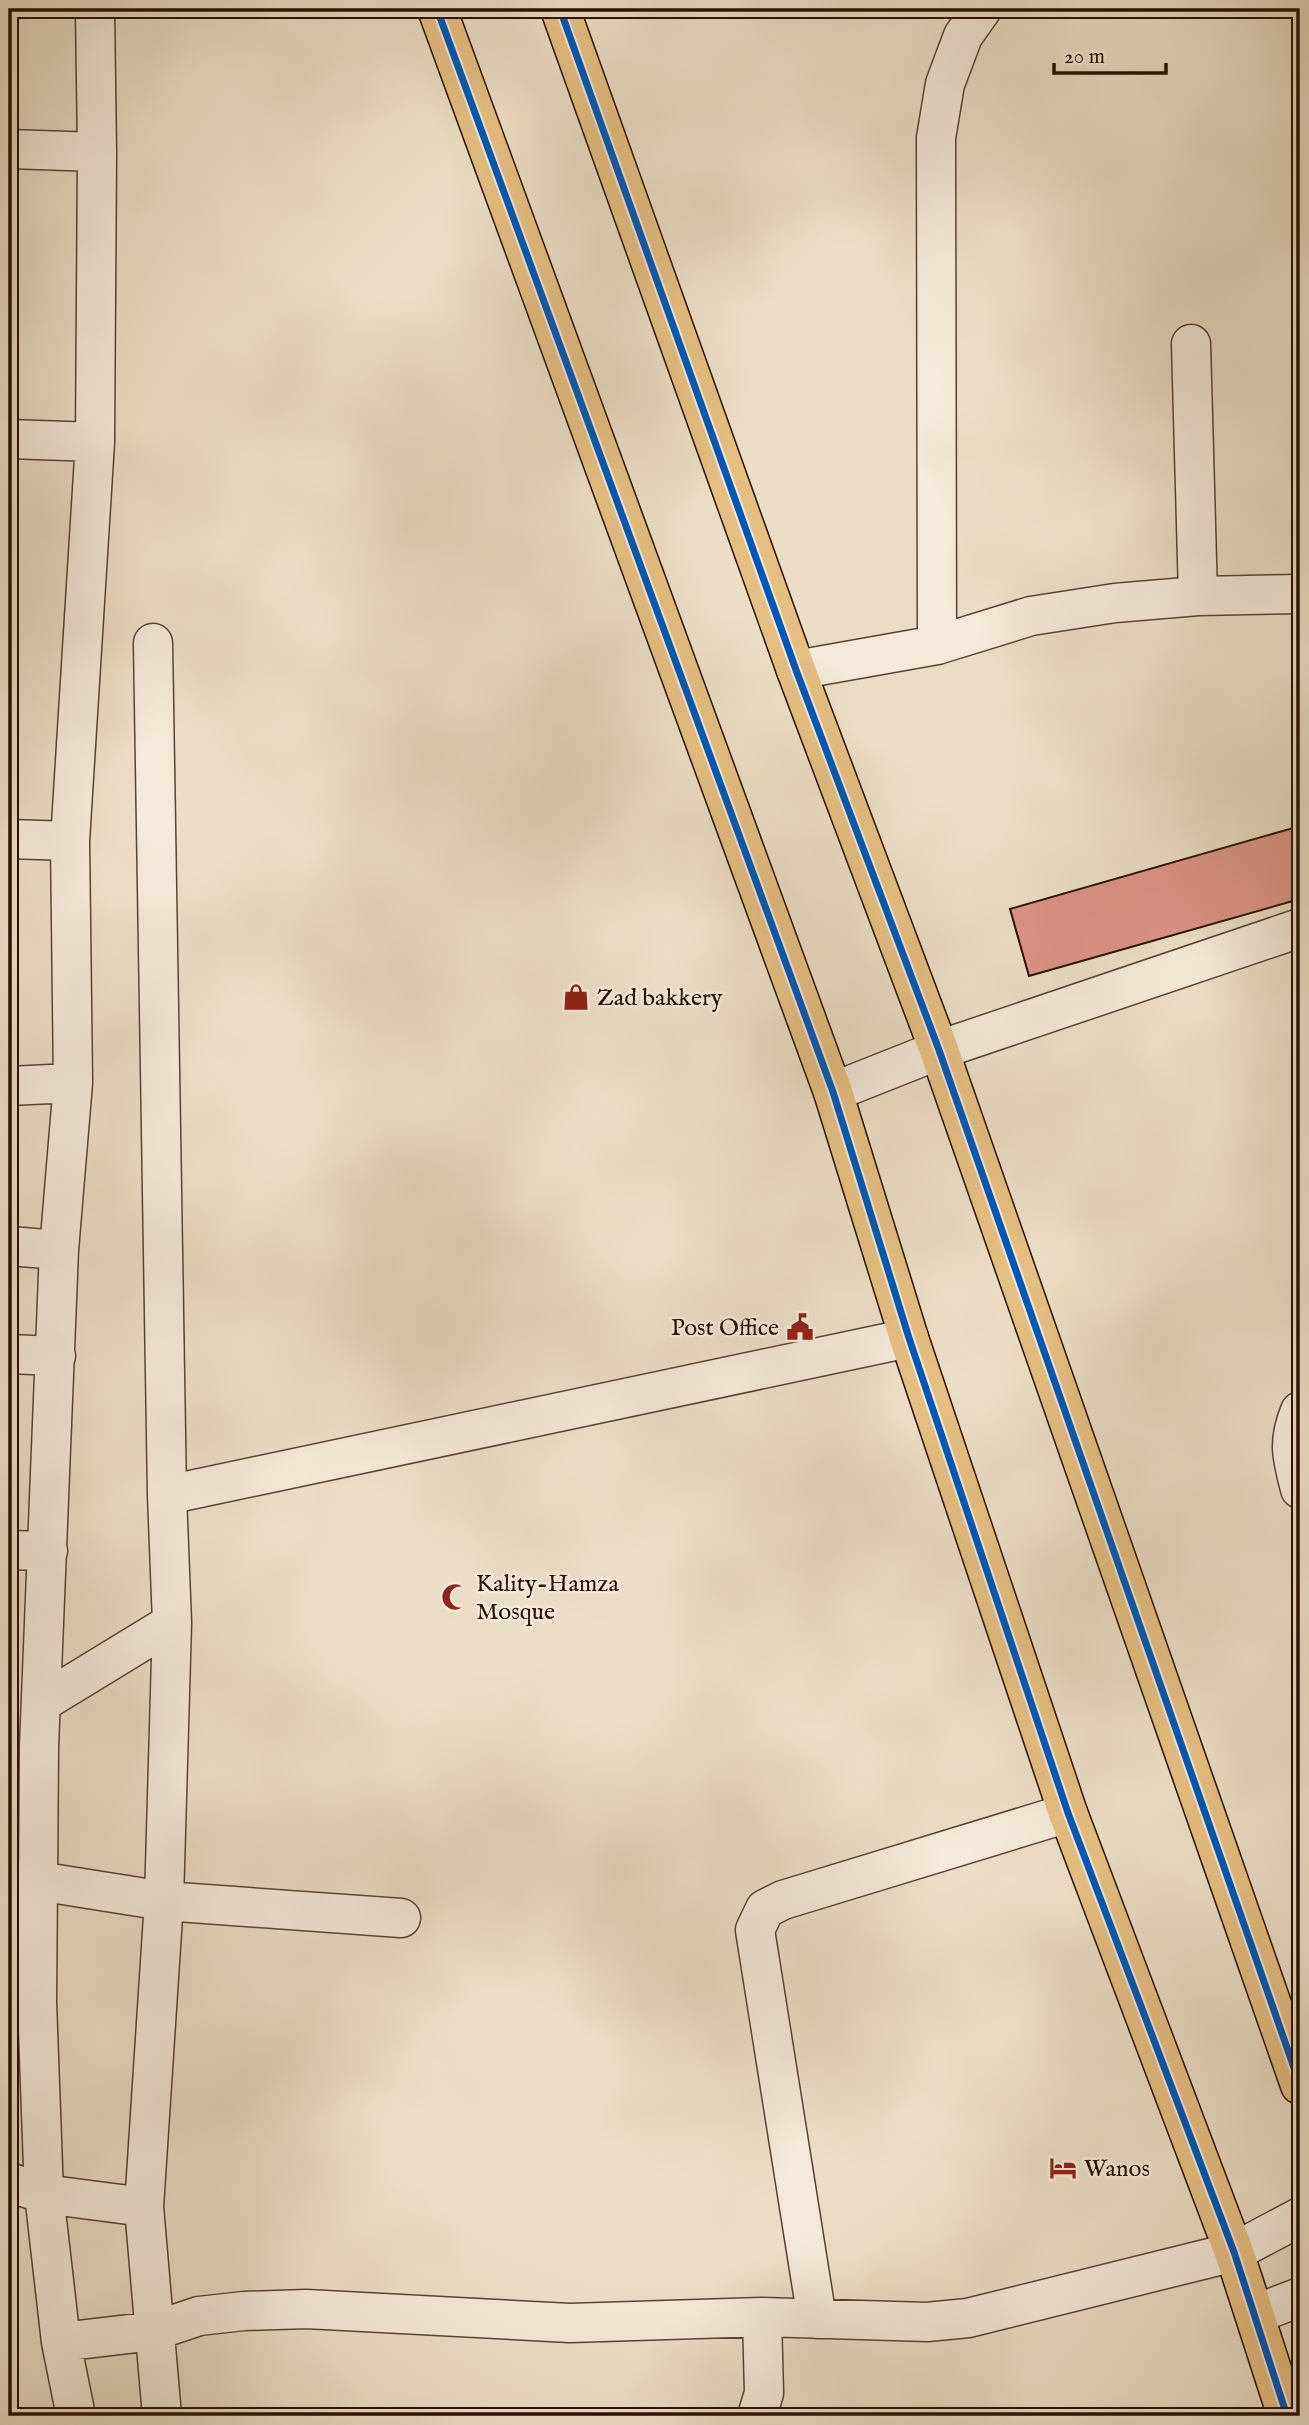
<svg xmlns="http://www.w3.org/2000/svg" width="1309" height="2425" font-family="'IM FELL English',serif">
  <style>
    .building { fill: #db9485; stroke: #270f01; stroke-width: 2 }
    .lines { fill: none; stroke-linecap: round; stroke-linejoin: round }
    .minor-casing { stroke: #584332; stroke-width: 41 }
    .major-casing { stroke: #270f01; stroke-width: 41 }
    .minor { stroke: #f3ead9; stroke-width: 38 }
    .major { stroke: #e6bf82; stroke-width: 38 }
    .cycleway-casing { stroke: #f3ead9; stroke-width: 11 }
    .cycleway { stroke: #0057b8; stroke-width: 7 }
    .labels { text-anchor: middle; stroke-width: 5; stroke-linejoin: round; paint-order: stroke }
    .poi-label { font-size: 24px; fill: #270f01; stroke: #f3ead9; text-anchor: start }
  </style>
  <rect width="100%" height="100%" fill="#ecdec5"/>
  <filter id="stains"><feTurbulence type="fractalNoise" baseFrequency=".00286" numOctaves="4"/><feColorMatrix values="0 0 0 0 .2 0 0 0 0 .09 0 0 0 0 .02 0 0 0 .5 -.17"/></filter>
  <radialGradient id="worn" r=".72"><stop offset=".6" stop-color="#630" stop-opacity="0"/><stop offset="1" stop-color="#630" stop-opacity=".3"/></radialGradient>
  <path class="building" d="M1300,826V899L1029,976L1010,909Z"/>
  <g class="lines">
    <defs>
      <path id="minor" d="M9,149L97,152
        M1191,344L1198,596
        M9,439L95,442
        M153,643L167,1495L172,1623L164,1901L144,2207L162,2416
        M937,645L936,138L945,84L963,36L982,9
        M796,670L937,645L1031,616L1115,603L1198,596L1300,594
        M9,839L70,841
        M9,1086L73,1083
        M833,1092L939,1050L1300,928
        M9,1246L59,1250
        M9,1354L56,1356
        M1300,1411C1287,1442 1292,1458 1300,1489
        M167,1495L909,1338
        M9,1550L48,1551
        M41,1703L172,1623
        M9,1882L38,1881L164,1901L401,1918
        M9,2182L44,2194L144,2207
        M1256,2314L1300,2297
        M817,2319L755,1930L765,1909L783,1900L1068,1813
        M61,2342L154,2331L199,2316L244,2311L306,2309L570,2323L762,2317L927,2322L968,2318L1234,2252L1300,2217
        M76,2416L61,2342L44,2194L37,2002L38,1881L39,1747L59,1250L73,1083L70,841L95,442L97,152L95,9
        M757,2416L764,2393L762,2317"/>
      <path id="major" d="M437,9L833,1092L909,1338L1068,1813L1234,2252L1287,2416
        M560,9L796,670L939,1050L1300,2085"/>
    </defs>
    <use href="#minor" class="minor-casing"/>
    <use href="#major" class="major-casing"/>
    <use href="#minor" class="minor"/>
    <use href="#major" class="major"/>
    <defs>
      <path id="cycleway" d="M437,9L833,1092L909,1338L1068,1813L1234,2252L1287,2416
        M560,9L796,670L939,1050L1300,2085"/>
    </defs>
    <use href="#cycleway" class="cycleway-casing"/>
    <use href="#cycleway" class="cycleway"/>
  </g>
  <defs>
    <symbol id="shop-bare" viewBox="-9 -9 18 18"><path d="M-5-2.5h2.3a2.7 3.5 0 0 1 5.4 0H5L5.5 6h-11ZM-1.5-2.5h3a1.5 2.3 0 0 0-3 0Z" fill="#8f2418" stroke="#f3ead9" stroke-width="2.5" paint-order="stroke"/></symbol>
    <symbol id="civic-bare" viewBox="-9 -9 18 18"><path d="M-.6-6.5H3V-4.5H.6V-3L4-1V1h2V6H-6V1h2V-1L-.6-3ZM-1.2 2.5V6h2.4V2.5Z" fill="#8f2418" stroke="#f3ead9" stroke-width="2.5" paint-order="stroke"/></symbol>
    <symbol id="mosque-bare" viewBox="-9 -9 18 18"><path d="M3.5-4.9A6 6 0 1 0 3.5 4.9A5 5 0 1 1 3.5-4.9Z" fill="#8f2418" stroke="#f3ead9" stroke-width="2.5" paint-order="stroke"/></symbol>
    <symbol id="hotel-bare" viewBox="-9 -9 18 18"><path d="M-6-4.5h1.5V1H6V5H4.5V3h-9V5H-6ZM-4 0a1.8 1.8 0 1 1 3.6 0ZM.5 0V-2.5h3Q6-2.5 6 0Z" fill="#8f2418" stroke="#f3ead9" stroke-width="2.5" paint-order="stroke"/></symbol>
  </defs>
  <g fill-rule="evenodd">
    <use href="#shop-bare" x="557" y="978" width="38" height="38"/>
    <use href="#civic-bare" x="781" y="1308" width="38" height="38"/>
    <use href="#mosque-bare" x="436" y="1578" width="38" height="38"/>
    <use href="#hotel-bare" x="1044" y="2149" width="38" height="38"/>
  </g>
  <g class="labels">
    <g class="poi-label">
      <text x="597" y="1005">Zad bakkery</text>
      <text x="779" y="1335" text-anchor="end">Post Office</text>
      <text x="476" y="1591">Kality-Hamza<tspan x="476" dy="28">Mosque</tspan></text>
      <text x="1084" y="2176">Wanos</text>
    </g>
  </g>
  <rect width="1309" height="2425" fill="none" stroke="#ecdec5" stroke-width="35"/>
  <rect x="10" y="10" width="1288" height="2404" fill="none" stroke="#270f01" stroke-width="3.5"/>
  <rect x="18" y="18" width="1274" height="2390" fill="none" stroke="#270f01" stroke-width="2"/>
  <path d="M1054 63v10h112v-10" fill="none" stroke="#270f01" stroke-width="3.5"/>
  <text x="1064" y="63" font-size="21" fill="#270f01" stroke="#f3ead9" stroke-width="5" paint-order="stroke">20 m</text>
  <rect width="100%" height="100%" filter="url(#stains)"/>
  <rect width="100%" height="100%" fill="url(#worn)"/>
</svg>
